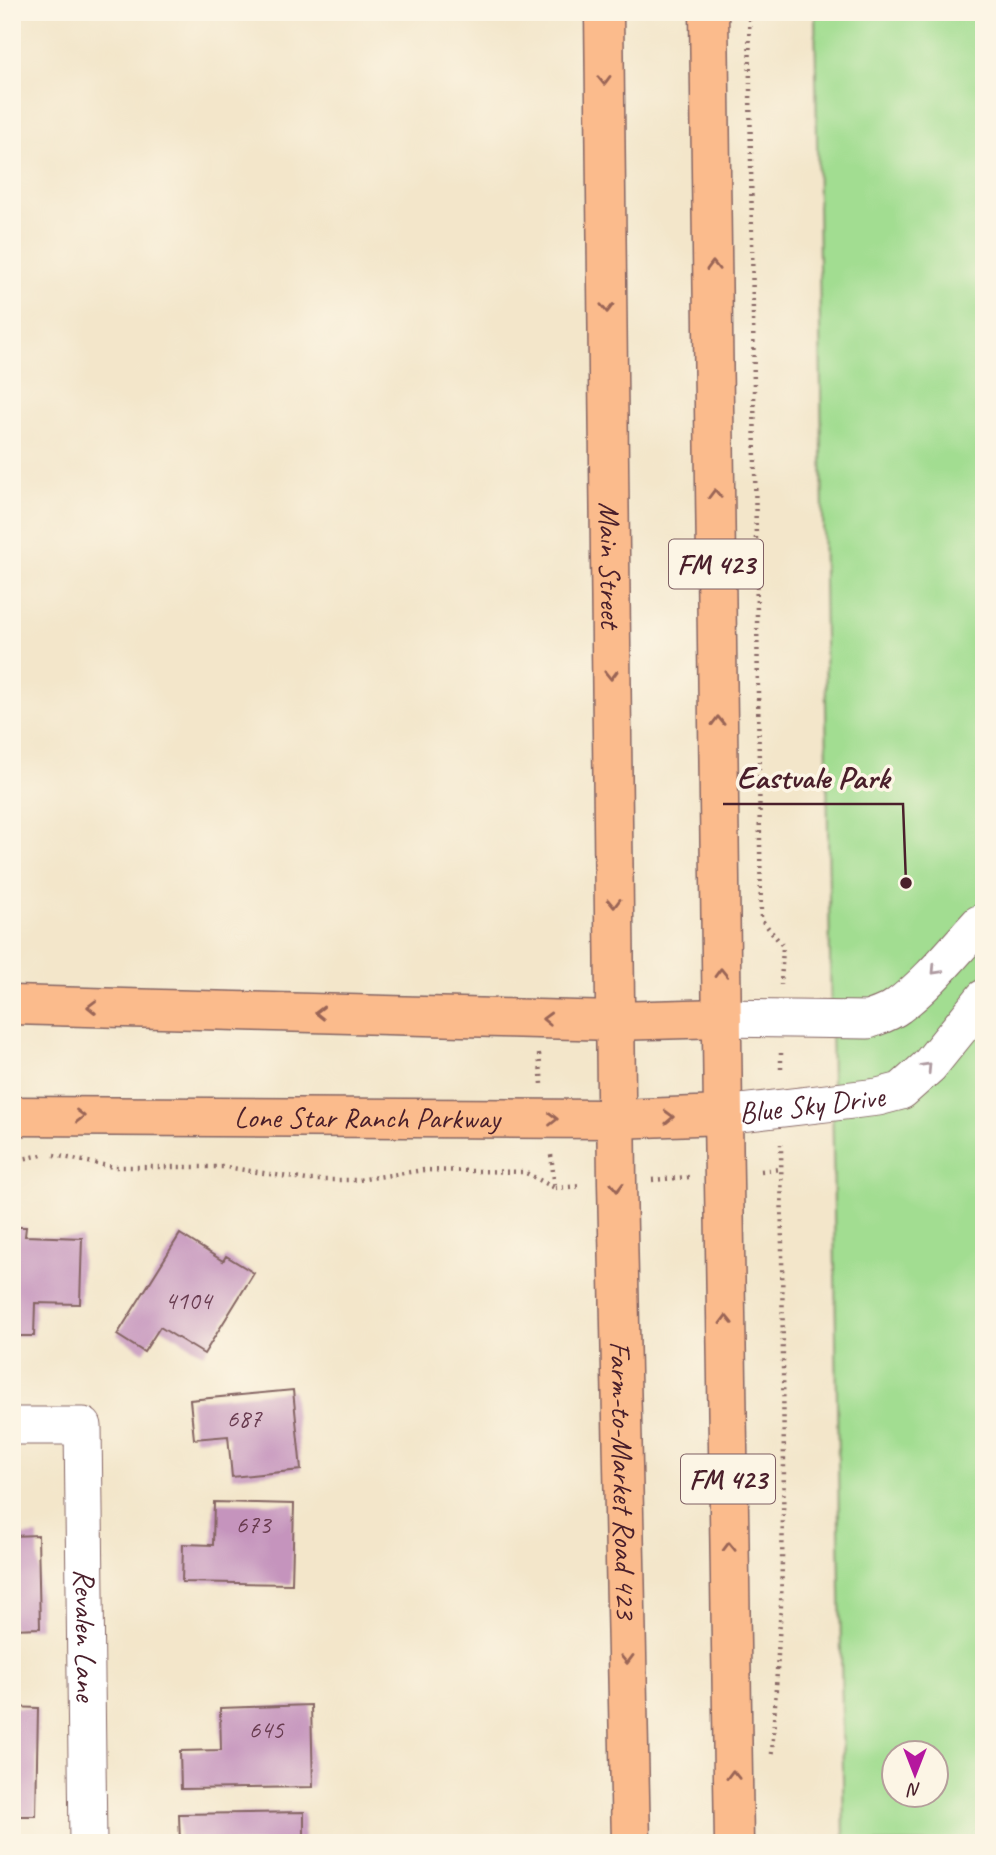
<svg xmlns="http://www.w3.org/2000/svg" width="996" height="1855" font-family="Caveat,sans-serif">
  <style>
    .green { fill: #a2dd91; stroke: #767e5e; stroke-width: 2; fill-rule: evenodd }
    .building { fill: #c594bd }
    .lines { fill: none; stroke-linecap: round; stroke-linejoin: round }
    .minor-casing { stroke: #856563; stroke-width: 39 }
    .major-casing { stroke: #856563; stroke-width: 41 }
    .path { stroke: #856563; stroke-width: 4.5; stroke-dasharray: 2 5; stroke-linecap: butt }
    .minor { stroke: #fff; stroke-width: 37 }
    .major { stroke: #fbbb8c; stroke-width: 38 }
    .oneway { stroke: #9a6557 }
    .oneway2 { stroke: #ae9aa0 }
    .labels { text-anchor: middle; stroke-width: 7; stroke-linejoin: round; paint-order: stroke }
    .number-label { font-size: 26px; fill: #693c50 }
    .shield { fill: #fcf5e5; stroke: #7f5f63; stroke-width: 2 }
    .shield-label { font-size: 28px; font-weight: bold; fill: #4a1f2b }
    .street-label { font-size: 30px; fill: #4a1f2b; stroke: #fcf5e5 }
    .leader { fill: none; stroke: #4a1f2b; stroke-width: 2.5 }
    .callout-dot { fill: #4a1f2b; stroke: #fcf5e5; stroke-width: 2.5 }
    .callout-label { font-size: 32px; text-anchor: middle; font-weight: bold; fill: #4a1f2b; stroke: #fcf5e5; stroke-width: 7; stroke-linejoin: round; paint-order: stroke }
  </style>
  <rect width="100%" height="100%" fill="#fcf5e5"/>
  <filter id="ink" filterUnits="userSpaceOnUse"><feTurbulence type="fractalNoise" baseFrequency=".0143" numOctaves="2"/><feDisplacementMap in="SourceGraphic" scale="14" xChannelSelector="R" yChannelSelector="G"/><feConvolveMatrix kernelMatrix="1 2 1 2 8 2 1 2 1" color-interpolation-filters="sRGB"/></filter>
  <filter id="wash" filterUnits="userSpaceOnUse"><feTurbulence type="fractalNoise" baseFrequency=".00686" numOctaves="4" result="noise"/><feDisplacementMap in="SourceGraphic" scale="28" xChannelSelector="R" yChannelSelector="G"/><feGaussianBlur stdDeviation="1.57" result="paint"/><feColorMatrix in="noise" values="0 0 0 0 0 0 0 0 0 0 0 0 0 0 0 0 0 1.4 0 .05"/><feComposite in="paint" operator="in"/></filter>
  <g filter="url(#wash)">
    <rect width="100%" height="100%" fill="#f3e6ca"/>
    <path class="green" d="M815,12H984V1843H844ZM894,1754H936V1796H894Z"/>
    <g id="blocks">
      <path class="building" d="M12,1227H26L25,1236L82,1238L80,1304L35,1303L34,1336H12Z
        M180,1234L223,1261L226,1256L254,1273L204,1354L160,1327L144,1352L117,1335Z
        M293,1390L301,1470L232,1477L228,1436L194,1439L190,1400Z
        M214,1502L294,1504L292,1584L182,1582L183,1544L213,1545Z
        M38,1535L40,1628L12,1629V1536Z
        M311,1705L313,1787L181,1789L180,1751L221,1750L220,1708Z
        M12,1707L38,1708L36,1816H12Z
        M304,1812V1843H180L179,1814Z"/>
    </g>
  </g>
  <g filter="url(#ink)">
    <use href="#blocks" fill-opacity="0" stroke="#856563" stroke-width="2"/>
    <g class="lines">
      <defs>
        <g id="minor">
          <path d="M722,1018L868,1020C879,1016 889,1013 898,1006C927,985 955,950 979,924L984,923"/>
          <path id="s1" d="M723,1115L878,1097L901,1091L919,1075L929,1066L984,998"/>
          <path id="s2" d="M12,1426H83L88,1843"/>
        </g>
        <g id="major">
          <path id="s3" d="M604,12L617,1183L631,1843"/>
          <path d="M709,12L723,1115L734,1843"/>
          <path d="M12,1005L615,1021L722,1018"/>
          <path id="s4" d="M12,1116L616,1119L723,1115"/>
        </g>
      </defs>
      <use href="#minor" class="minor-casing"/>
      <use href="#major" class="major-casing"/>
      <path class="path" d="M749,12L761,919L783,946L781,985
        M781,1053V1072
        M539,1054L542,1084
        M54,1155L113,1167H226L307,1180H358L424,1170L524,1172L555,1188L551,1155
        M12,1161L42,1155
        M761,1171L781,1169
        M652,1180L689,1177
        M555,1188L581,1186
        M772,1754L781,1605L784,1470L781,1144"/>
      <use href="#minor" class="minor"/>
      <use href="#major" class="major"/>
    </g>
    <defs><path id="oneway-chevron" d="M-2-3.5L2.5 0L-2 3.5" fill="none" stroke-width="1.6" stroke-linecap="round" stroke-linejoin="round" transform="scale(1.75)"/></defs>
    <g class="oneway">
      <use href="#oneway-chevron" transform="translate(604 80) rotate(89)"/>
      <use href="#oneway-chevron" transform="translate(713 266) rotate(-91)"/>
      <use href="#oneway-chevron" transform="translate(607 308) rotate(89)"/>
      <use href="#oneway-chevron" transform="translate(715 494) rotate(-91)"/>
      <use href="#oneway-chevron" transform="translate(611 675) rotate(89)"/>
      <use href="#oneway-chevron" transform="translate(718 721) rotate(-91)"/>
      <use href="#oneway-chevron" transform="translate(614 903) rotate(89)"/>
      <use href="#oneway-chevron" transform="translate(721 973) rotate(-91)"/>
      <use href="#oneway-chevron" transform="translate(92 1007) rotate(-179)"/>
      <use href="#oneway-chevron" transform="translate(320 1013) rotate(-179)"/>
      <use href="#oneway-chevron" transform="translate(547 1019) rotate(-178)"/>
      <use href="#oneway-chevron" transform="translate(80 1116)"/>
      <use href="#oneway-chevron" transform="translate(669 1117) rotate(-2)"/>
      <use href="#oneway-chevron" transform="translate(553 1119)"/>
      <use href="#oneway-chevron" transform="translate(617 1187) rotate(89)"/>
      <use href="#oneway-chevron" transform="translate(726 1320) rotate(-91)"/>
      <use href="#oneway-chevron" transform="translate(729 1547) rotate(-91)"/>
      <use href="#oneway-chevron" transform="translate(627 1659) rotate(89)"/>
      <use href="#oneway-chevron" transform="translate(733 1775) rotate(-91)"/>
    </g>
    <g class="oneway2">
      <use href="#oneway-chevron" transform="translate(936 970) rotate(133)"/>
      <use href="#oneway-chevron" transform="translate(927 1067) rotate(-47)"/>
    </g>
  </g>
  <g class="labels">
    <g class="number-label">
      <text x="188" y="1309">4104</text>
      <text x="244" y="1427">687</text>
      <text x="253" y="1533">673</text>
      <text x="266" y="1738">645</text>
    </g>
    <g class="shield">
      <rect x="669" y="539.5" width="94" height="49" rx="5"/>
      <rect x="681" y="1454.5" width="94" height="49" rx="5"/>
    </g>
    <g class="shield-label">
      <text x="716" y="574">FM 423</text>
      <text x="728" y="1489">FM 423</text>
    </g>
    <g class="street-label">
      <text dy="10" stroke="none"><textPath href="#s3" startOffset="553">Main Street</textPath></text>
      <text dy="10" stroke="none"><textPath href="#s1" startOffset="89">Blue Sky Drive</textPath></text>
      <text dy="10" stroke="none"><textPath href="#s4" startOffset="355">Lone Star Ranch Parkway</textPath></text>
      <text dy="10" stroke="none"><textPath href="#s3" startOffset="1468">Farm-to-Market Road 423</textPath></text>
      <text dy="10" stroke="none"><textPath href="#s2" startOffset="280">Revalen Lane</textPath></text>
    </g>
  </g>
  <path class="leader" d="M906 883L903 804H723"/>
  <circle class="callout-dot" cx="906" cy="883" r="7"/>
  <g class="callout-label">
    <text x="813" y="788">Eastvale Park</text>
  </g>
  <rect width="996" height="1855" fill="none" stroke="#fcf5e5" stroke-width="42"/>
  <g transform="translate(915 1774) rotate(180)"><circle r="33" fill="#fcf5e5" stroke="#b59f9b" stroke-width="2"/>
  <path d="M0-5L12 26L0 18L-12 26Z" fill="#b5179e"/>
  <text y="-10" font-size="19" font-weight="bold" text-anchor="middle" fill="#4a1f2b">N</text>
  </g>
</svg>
